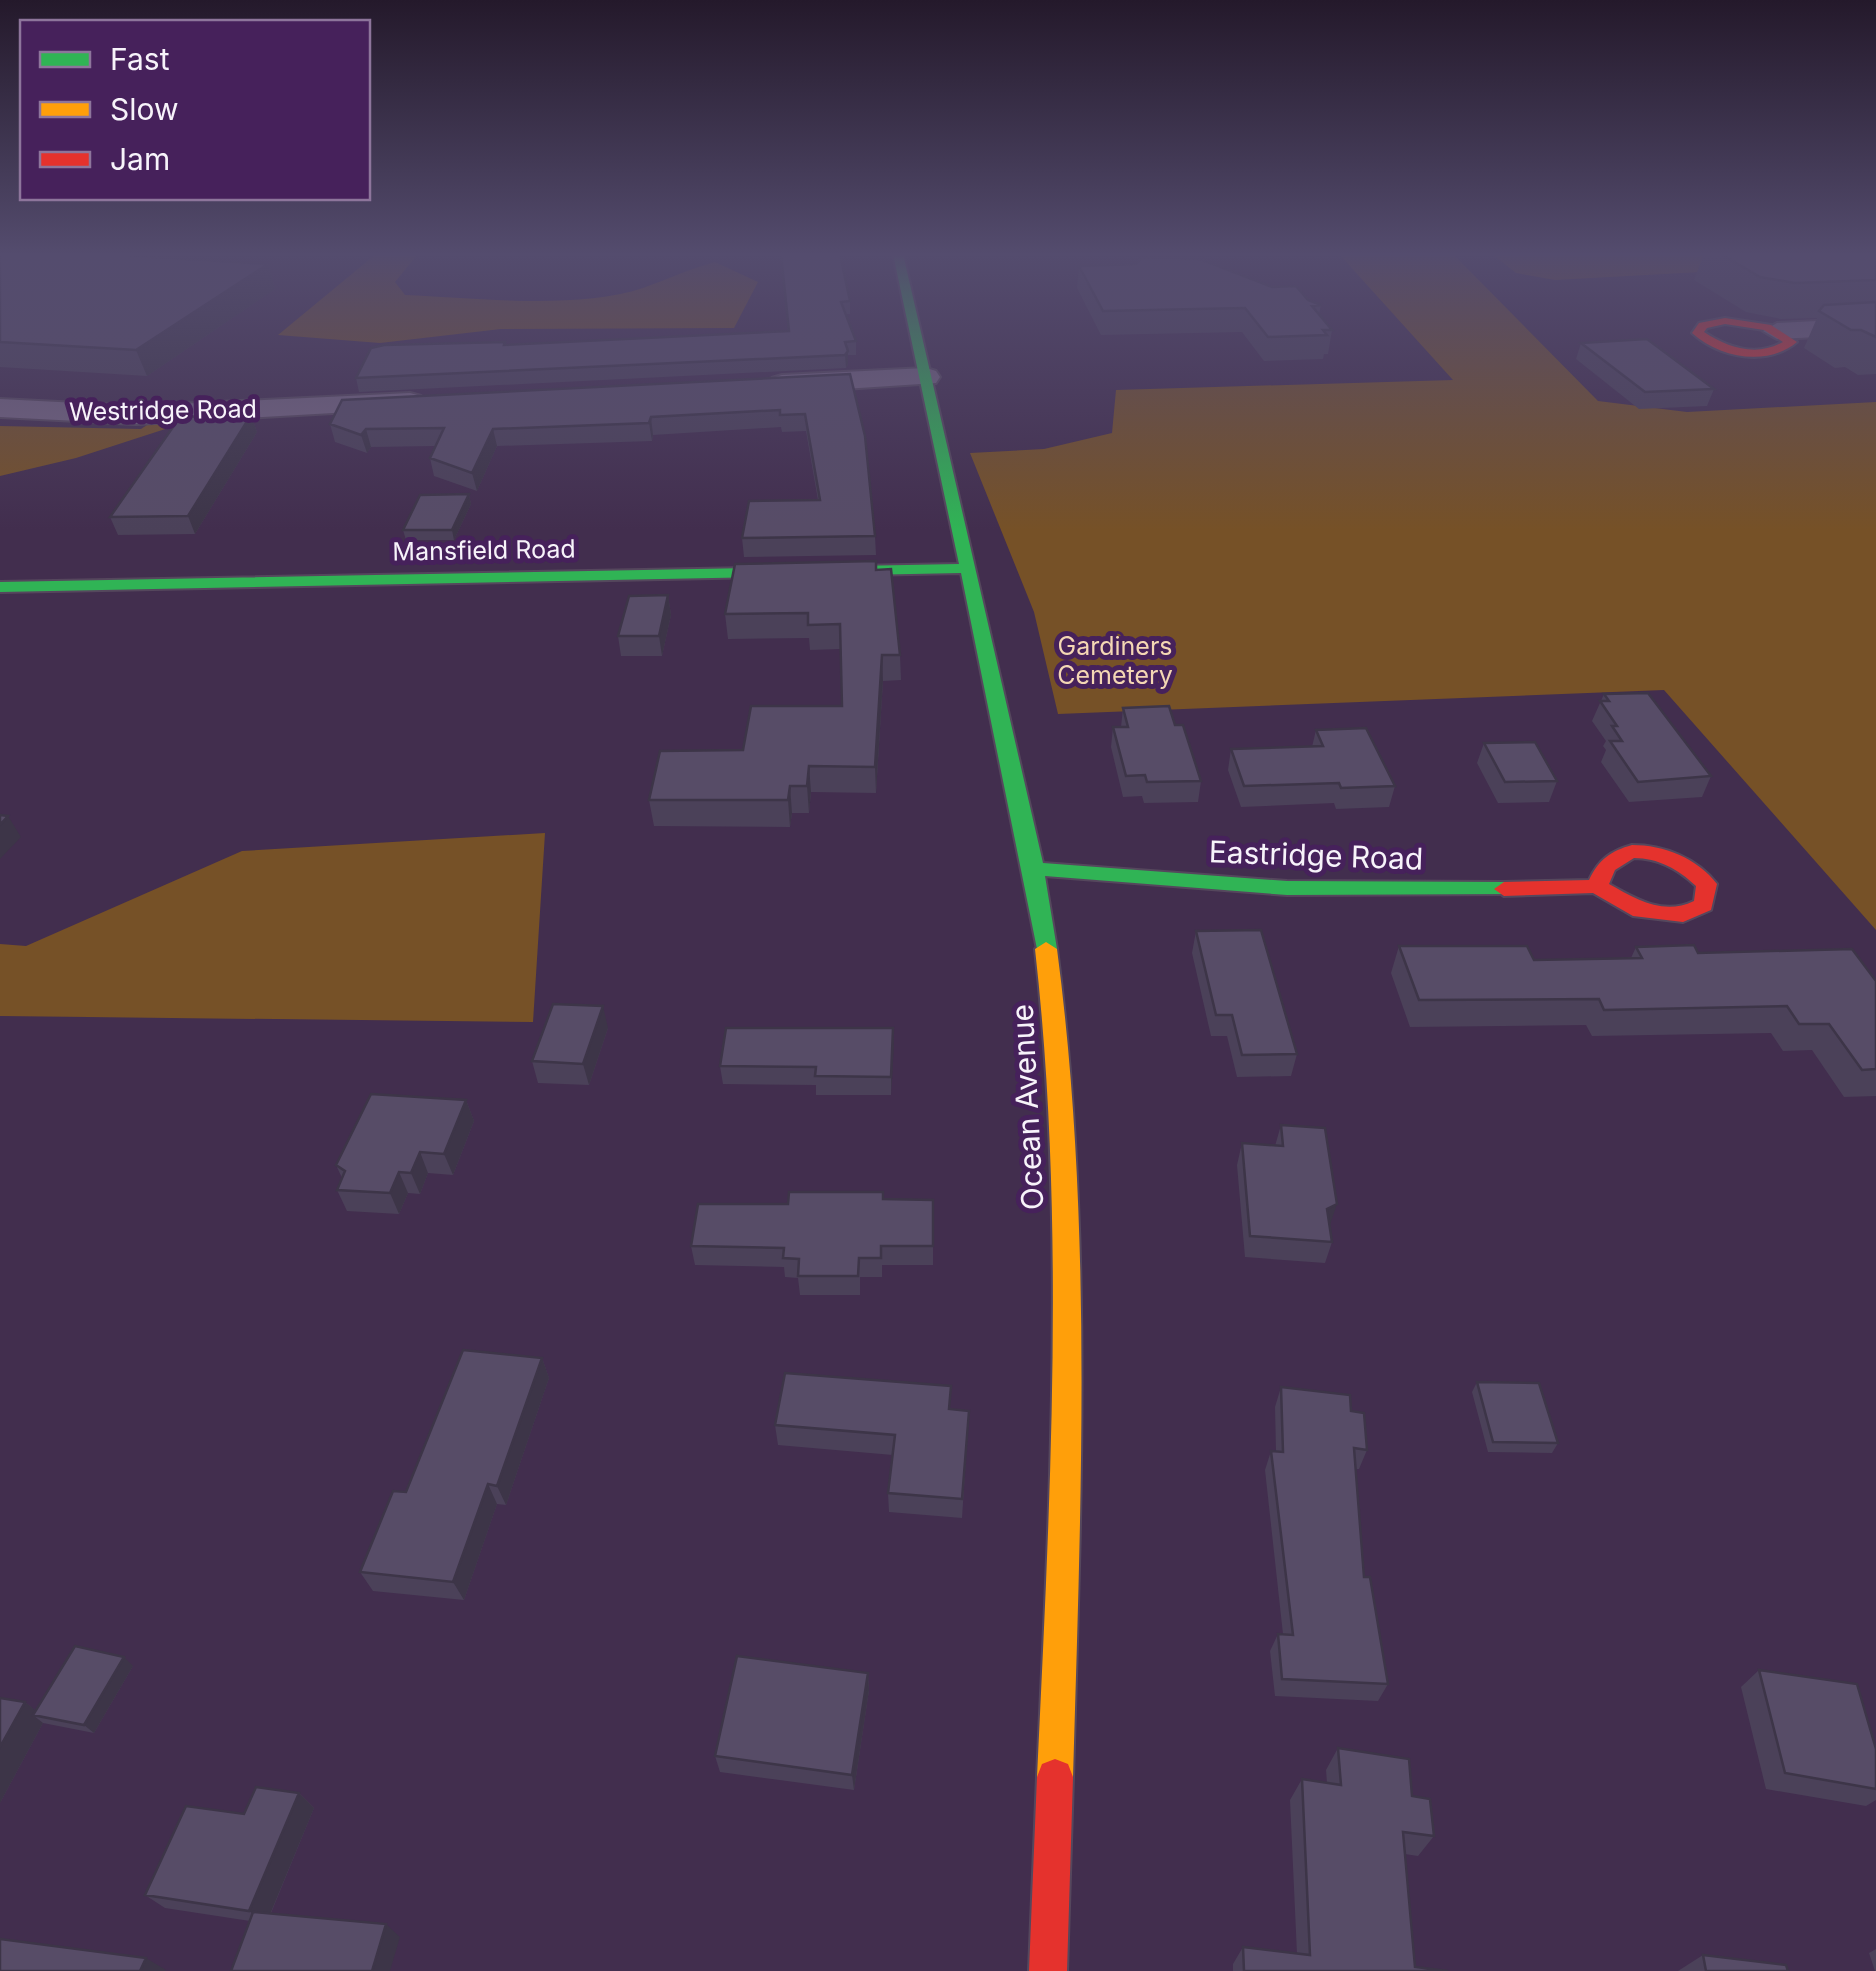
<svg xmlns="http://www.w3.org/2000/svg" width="1876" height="1971" font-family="Inter,sans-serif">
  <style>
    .green { fill: #765127 }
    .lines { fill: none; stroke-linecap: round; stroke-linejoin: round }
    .street-casing { stroke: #55475d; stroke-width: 4 }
    .fast-casing { stroke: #55475d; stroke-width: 4 }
    .slow-casing { stroke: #55475d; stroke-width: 4 }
    .jam-casing { stroke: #55475d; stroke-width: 4 }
    .street { fill: #756581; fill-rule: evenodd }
    .fast { fill: #30b455; fill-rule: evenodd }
    .slow { fill: #ff9f0a; fill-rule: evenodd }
    .jam { fill: #e5322d; fill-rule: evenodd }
    .wall { fill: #4b4159 }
    .shaded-wall { fill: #3d3548 }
    .building { fill: #574c67; stroke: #3d3548; stroke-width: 2.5 }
    .labels { text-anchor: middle; stroke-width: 10; stroke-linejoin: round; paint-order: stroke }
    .far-street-label { font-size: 25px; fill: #f7f3fa; stroke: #46215b }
    .far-park-label { font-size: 25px; fill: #f4d7b4; stroke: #46215b }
    .street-label { font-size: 30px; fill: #f7f3fa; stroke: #46215b }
  </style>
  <rect width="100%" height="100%" fill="#422e4e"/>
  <path class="green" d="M376,254H418L395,282L405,295C476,298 576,310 643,288C668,279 689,269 715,262L758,282L734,328L501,329L380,343L278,335Z
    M1339,254H1453L1598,401L1687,412L1876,402V930L1664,690L1058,714L1034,612L970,453L1044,449L1112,433L1116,390L1453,380Z
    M1492,254H1860L1719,271L1555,280L1516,273Z
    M156,419L193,420L76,458L0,476V426L141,429Z
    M545,833L533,1022L0,1016V944L26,946L242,851Z"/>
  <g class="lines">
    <defs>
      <path id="street" d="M1876,318V334L1777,339L1763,331L1777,323Z
        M926,368L936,371L940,377L936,383L782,393L772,390L767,384L772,378L782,375Z
        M410,393L421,396L425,402L421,408L136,424L0,417V399L136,406Z"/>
      <path id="fast" d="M893,254H903L1043,863L1287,881L1504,882L1511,884L1514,889L1511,894L1287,895L1045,876L1057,949L1054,954H1038L961,573L0,592V582L959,564Z"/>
      <path id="slow" d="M1046,942L1057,949C1093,1222 1081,1502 1073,1777L1068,1790L1055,1795L1042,1790L1037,1777C1050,1502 1066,1223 1035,949Z"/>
      <path id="jam" d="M1725,318L1771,325L1797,342C1767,367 1720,358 1692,333L1699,323ZM1725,324L1764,330L1783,342C1757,357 1728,348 1704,332L1707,328Z
        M1632,845C1664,845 1697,858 1717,884L1711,910L1683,922L1633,916L1593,893L1504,896L1494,889L1504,882L1589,880C1599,859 1611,851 1632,845ZM1634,858C1658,858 1678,869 1696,886L1694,901C1663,916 1636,899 1609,884L1615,870Z
        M1055,1759L1068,1764L1073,1777L1067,1971H1029L1037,1777L1042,1764Z"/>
    </defs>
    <use href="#street" class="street-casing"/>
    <use href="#fast" class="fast-casing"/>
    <use href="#slow" class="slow-casing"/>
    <use href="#jam" class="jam-casing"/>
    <use href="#street" class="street"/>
    <use href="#fast" class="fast"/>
    <use href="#slow" class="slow"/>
    <use href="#jam" class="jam"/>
  </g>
  <path class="wall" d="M0,254L141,256L268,264L275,289L147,376L0,367Z
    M780,254L850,301V314H846L856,341V355H848V364L846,368L359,392L356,378L506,345L788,331Z
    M1704,254H1876V374L1858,375L1845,367L1835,368L1804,348L1817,318L1781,319L1746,312L1694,280Z
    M1079,266L1308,300L1321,305L1319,314L1332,330L1328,354H1324L1323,359L1264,361L1242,332L1101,335L1077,288Z
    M1581,343L1714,389L1707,406L1639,409L1576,359Z
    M850,374L875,536L876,555L744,557L742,538L818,500L806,431L782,432L781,427L653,435L652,441L497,446L477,491L434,476L430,458L435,446L371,447L367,453L335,442L330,424Z
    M251,415L257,432L195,534L118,535L110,517Z
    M469,494L471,504L454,540H406L403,530Z
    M876,570L900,655L901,680L883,681L876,793L811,792L809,813H792L790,827L654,826L649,800L743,750L842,706L840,649L810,650L809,638L728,639L725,614Z
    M668,595L671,615L662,656H621L618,636Z
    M1604,694L1711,776L1702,797L1629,802L1601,762L1606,750L1603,746L1606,741L1592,721Z
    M1123,708L1175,725L1201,781L1198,802L1144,803L1142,796L1123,797L1111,747L1113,727H1121Z
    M1316,730L1395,786L1389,807L1336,809L1334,803L1241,807L1228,770L1231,749L1312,747Z
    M1484,743L1557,781L1549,802L1498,803L1477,763Z
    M1196,931L1297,1054L1291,1076L1237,1077L1227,1036H1211L1192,953Z
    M1399,946L1534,960L1631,958L1636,947L1698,953L1876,981V1096L1844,1097L1812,1050L1783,1051L1771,1033L1592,1036L1586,1025L1410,1027L1391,973Z
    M608,1028L589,1085L538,1083L532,1061Z
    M893,1028L891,1095H816V1085L723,1084L720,1066Z
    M466,1100L474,1121L453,1175L428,1173L420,1194L408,1193L399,1214L347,1211L337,1190L342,1178L336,1165Z
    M1281,1125L1332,1242L1325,1263L1245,1257L1237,1165L1242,1143L1275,1146Z
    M883,1199L933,1200V1265H882V1277H860V1295H800L798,1278L785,1277L784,1267L695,1265L691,1246L788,1204Z
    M542,1358L549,1378L506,1505L497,1504L464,1600L373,1591L360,1572L406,1492Z
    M1477,1382L1558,1443L1552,1453L1488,1452L1472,1392Z
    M1281,1387L1351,1411L1367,1450L1359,1469H1355L1364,1577L1388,1684L1378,1701L1275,1696L1270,1651L1278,1634H1283L1265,1470L1271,1451H1276L1275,1407Z
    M951,1410L969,1411L962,1518L889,1512L888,1493L893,1455L778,1445L775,1425Z
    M133,1666L94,1733L43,1723L0,1803L25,1702L36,1711Z
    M1759,1670L1876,1749V1800L1866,1806L1766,1789L1741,1687Z
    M868,1673L869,1690L854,1790L720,1772L715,1756Z
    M1338,1748L1412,1796L1434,1836L1418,1856L1405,1854L1415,1967L1448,1971H1233V1964L1243,1947L1297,1954L1290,1800L1302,1779L1327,1783L1326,1770Z
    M299,1793L314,1808L271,1913L400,1937L250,1921L165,1908L145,1895L244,1814Z
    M1876,1949V1971H1875L1869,1953Z
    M1703,1955L1788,1971H1678Z"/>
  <path class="shaded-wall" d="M268,264L275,289L147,376L136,350Z
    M848,351V364L846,368L845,355Z
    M251,415L257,432L195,534L188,516Z
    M651,417L653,435L652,441L649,423Z
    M366,429L371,447L367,453L361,435Z
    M493,429L497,446L477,491L472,473Z
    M469,494L471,504L454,540L452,530Z
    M668,595L671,615L662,656L659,636Z
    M882,655L883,681L876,793L875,767Z
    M809,766L811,792L809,813L807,786Z
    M790,786L792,813L790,827L788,800Z
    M8,816L21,837L0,859V825Z
    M603,1006L608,1028L589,1085L583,1064Z
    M893,1028L894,1046L891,1095V1077Z
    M466,1100L474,1121L453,1175L444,1154Z
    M420,1152L428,1173L420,1194L411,1173Z
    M399,1172L408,1193L399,1214L390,1193Z
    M1337,1204L1330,1225L1327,1209Z
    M542,1358L549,1378L506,1505L497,1486Z
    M488,1484L497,1504L464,1600L453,1582Z
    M124,1657L133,1666L94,1733L84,1725Z
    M868,1673L869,1690L854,1790L852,1775Z
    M25,1702L44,1717L33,1715L43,1723L0,1803V1747Z
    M299,1793L314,1808L266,1924L249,1911Z
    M386,1924L400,1937L390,1971H372Z
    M146,1958L166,1970L165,1971H140Z"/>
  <path class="building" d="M0,254H105L268,264L136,350L0,342Z
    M781,254H840L850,301L841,302L856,341L845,342L848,351L845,355L356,378L371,348L384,345L505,342L504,345L789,331Z
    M1721,254H1876V280L1795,283L1760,277Z
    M1142,257L1200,259L1272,287L1296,286L1308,300L1321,305L1312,306L1332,330H1323L1327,335L1268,337L1245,308L1103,311L1079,266L1136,264Z
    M1876,302V337L1861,330H1851L1819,311L1824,305Z
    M1647,339L1714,389L1645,392L1581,343Z
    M850,374L865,436L875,536L742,538L749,501L820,500L805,414L780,415V410L651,417L649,423L493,429L472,473L430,458L444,428L366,429L361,435L330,424L342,400Z
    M251,415L188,516L110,517L180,417Z
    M469,494L452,530H403L420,495Z
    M876,561V570L891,569L900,655H882L875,767L809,766L807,786H790L788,800H649L660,751L743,750L751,706H842L840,624L808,625V613L725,614L735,564Z
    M668,595L659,636H618L629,596Z
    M1648,693L1711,776L1638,782L1610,741H1622L1612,726H1617L1600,701H1609L1604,694Z
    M1169,706L1175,725H1183L1201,781L1147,782L1145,775L1126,776L1113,727H1128L1123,708Z
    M1366,728L1395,786L1341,788L1339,783L1244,786L1231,749L1323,746L1316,730Z
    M1535,742L1557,781L1505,782L1484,743Z
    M0,815L8,816L0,825Z
    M1261,930L1297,1054L1242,1055L1232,1015H1216L1196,931Z
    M1694,945L1698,953L1852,949L1876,981V1069L1862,1070L1829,1024H1799L1787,1006L1604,1010L1599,999L1419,1000L1399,946H1527L1534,960L1642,958L1636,947Z
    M553,1004L603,1006L583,1064L532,1061Z
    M726,1028H893L891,1077L815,1076L816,1067L720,1066Z
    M371,1094L466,1100L444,1154L420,1152L411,1173L399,1172L390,1193L337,1190L345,1171L336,1165Z
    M1281,1125L1325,1128L1337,1204L1327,1209L1332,1242L1250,1236L1242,1143L1283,1146Z
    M789,1192H883V1199L933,1200V1246H881V1258H859L858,1276H798L799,1259L783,1258L784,1248L691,1246L698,1204H788Z
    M463,1350L542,1358L497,1486L488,1484L453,1582L360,1572L393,1491L406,1492Z
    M785,1373L951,1386L949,1409L969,1411L962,1499L888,1493L895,1435L775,1425Z
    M1477,1382L1539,1383L1558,1443L1493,1442Z
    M1281,1387L1350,1395L1351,1411L1364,1413L1367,1450L1354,1448L1364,1577H1370L1388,1684L1282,1679L1278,1634L1293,1635L1271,1451L1283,1452Z
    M75,1646L124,1657L84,1725L33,1715Z
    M737,1656L868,1673L852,1775L715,1756Z
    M1759,1670L1857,1684L1876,1749V1789L1785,1773Z
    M0,1698L25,1702L0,1747Z
    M1338,1748L1409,1759L1412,1796L1430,1799L1434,1836L1403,1832L1415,1967L1448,1971H1244L1243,1947L1310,1955L1302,1779L1341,1785Z
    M256,1787L299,1793L249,1911L145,1895L186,1806L244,1814Z
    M253,1912L386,1924L372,1971H231Z
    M0,1939L146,1958L140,1971H0Z
    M1703,1955L1786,1965L1788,1971H1706Z"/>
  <linearGradient id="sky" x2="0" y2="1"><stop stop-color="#24192b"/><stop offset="0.48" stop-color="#544c6e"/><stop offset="1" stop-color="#544c6e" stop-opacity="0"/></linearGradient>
  <rect width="1876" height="530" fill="url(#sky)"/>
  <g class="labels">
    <g class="far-street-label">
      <text transform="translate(163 410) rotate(-1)" y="9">Westridge Road</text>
      <text transform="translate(484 550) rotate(-1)" y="9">Mansfield Road</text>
    </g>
    <g class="far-park-label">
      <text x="1115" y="655">Gardiners<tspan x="1115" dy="29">Cemetery</tspan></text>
    </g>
    <g class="street-label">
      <text transform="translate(1316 856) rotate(2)" y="10">Eastridge Road</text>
      <text transform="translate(1028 1107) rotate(-93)" y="10">Ocean Avenue</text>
    </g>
  </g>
  <rect x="20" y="20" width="350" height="180" fill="#46215b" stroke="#8d759b" stroke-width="2.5"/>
  <rect x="40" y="52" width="50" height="15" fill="#30b455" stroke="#8d759b" stroke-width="2.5"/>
  <text x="110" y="70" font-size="30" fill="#f7f3fa">Fast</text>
  <rect x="40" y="102" width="50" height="15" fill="#ff9f0a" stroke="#8d759b" stroke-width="2.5"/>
  <text x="110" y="120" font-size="30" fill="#f7f3fa">Slow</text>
  <rect x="40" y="152" width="50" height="15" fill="#e5322d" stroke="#8d759b" stroke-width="2.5"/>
  <text x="110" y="170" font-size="30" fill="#f7f3fa">Jam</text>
</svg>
